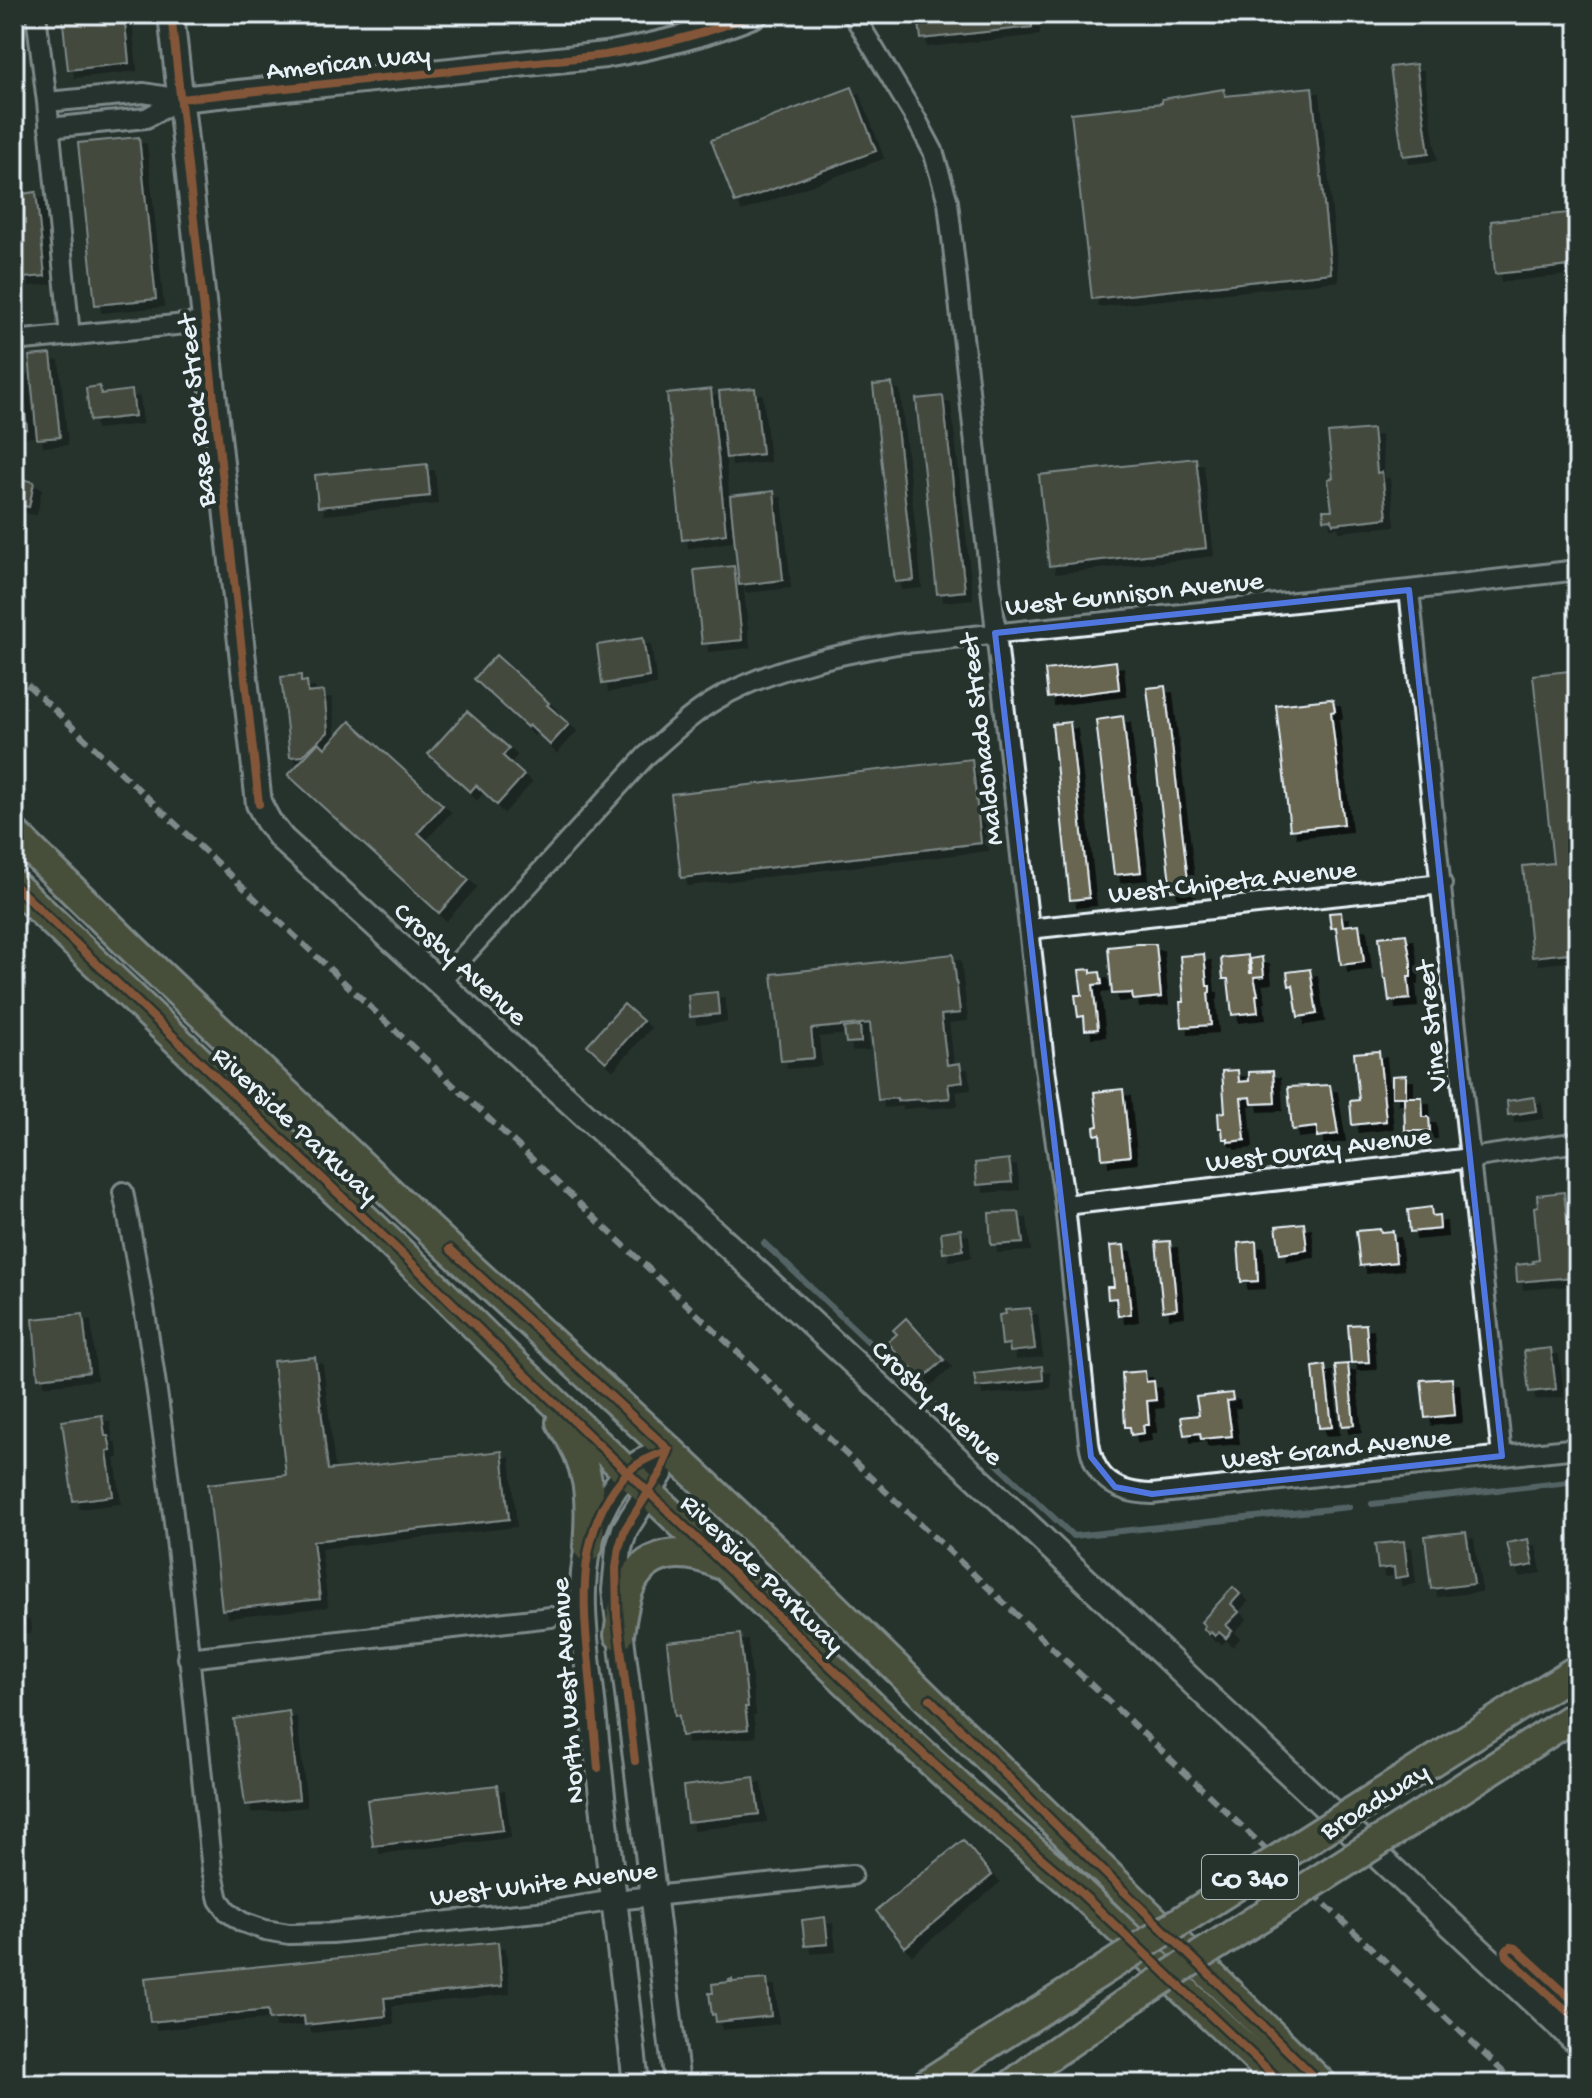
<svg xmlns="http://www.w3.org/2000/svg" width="1592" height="2098" font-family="'Gochi Hand',sans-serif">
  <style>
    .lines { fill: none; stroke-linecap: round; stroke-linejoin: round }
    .stream { stroke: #8d9fa9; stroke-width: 6 }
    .building { fill: #686551; stroke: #e8f1f8; stroke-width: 2; filter: url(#shadow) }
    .street-casing { stroke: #e8f1f8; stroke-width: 24 }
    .secondary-casing { stroke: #e8f1f8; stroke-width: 30 }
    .primary-casing { stroke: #e8f1f8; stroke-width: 34 }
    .street { stroke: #26332d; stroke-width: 18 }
    .secondary { stroke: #26332d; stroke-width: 24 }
    .primary { stroke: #70704a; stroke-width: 28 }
    .rail { stroke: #e8f1f8; stroke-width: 6; stroke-dasharray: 12 6; stroke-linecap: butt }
    .primary-bridge-casing { stroke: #e8f1f8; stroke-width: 34; stroke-linecap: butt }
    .primary-bridge { stroke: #70704a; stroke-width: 28 }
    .cycleway-casing { stroke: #26332d; stroke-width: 13 }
    .cycleway { stroke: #f48246; stroke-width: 8 }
    .marked { fill: none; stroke: #5077e0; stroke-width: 6; stroke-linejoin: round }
    .labels { text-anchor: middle; stroke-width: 8; stroke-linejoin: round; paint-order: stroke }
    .shield { fill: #26332d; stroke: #aeb8bb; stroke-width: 2 }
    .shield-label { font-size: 26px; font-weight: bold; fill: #e8f1f8 }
    .street-label { font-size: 28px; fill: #e8f1f8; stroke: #26332d }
  </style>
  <defs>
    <filter id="shadow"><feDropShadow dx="7" dy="7" stdDeviation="0" flood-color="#0009"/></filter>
  </defs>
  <rect width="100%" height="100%" fill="#26332d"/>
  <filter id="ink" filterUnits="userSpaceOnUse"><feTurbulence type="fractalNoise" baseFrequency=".0125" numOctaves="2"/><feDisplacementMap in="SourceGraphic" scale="16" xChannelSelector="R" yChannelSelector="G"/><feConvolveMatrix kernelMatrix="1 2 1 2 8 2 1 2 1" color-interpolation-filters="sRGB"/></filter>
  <g filter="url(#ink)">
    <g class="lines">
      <path class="stream" d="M764,1243L1073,1536L1349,1507
        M1372,1504L1578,1481"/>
    </g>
    <path class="building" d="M62,14H124L129,63L68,70Z
      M918,14H1031L1032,27L921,39Z
      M1416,64L1429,153L1403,156L1390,67Z
      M852,87L876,151L735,203L711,140Z
      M1312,87L1331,273L1092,299L1071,113L1162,103V99L1224,89L1225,96Z
      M139,137L156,299L95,305L78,143Z
      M36,192L45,276L23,278L14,195Z
      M1578,212V265L1495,274L1491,221Z
      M51,354L60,437L37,439L29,356Z
      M20,368L27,429L14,430V369Z
      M892,383L914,580L895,582L873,385Z
      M100,386L101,394L132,390L135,416L90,421L86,388Z
      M755,388L762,454L726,458L719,391Z
      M711,389L726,534L682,540L667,394Z
      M943,396L965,591L937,594L916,399Z
      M1373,429L1377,473L1382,472L1387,518L1333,524L1332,519L1324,520L1323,510H1332L1328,479L1333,478L1328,433Z
      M1196,458L1206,548L1049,566L1039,475Z
      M427,464L430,496L318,507L315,475Z
      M14,477L34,482L29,507L14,504Z
      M774,491L783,580L739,585L730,496Z
      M734,566L742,640L702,644L694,570Z
      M643,638L649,677L602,684L597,645Z
      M496,655L549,703L547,705L569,724L550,745L529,725L527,727L474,679Z
      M1116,661L1119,689L1048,698L1045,670Z
      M1578,670V952L1532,957L1523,866L1553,863L1533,675Z
      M301,675V682L307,681L308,693L324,691L328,732L302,756L290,757L281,677Z
      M1165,686L1189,889L1171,891L1147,688Z
      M1330,699L1333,700L1335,711L1331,712L1344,824L1290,830L1276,705Z
      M467,711L509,748L503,756L524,775L497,805L476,785L470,792L428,754Z
      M1123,716L1141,872L1114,875L1096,720Z
      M350,721L443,805L418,833L469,880L439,913L288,775L319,742L325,748Z
      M1070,722L1089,898L1070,900L1052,724Z
      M972,759L981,843L681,878L671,794Z
      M1341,912L1343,926L1359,924L1364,962L1341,965L1336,927L1331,928L1329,913Z
      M1406,934L1411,963V977H1408L1410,999L1389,1001L1386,979H1384L1379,937Z
      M1138,944H1156L1161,997L1133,1000L1132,993L1112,994L1108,947Z
      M953,954L960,1013L941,1015L947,1065L960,1063L963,1082L948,1084L950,1098L921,1101L920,1099L897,1101V1098L878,1100L870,1023L811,1029L814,1058L781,1061L772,974Z
      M1204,954L1207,986H1210V992L1208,993L1211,1025L1182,1027L1180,1002H1184L1180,956Z
      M1248,955L1250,973H1252L1250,959L1262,957L1264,976L1254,977L1258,995H1256L1258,1012L1232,1015L1228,979H1223L1221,958Z
      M1091,969V973L1100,972L1102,984L1093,985L1098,1029L1085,1030L1084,1016L1078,1017L1075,995H1082L1079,970Z
      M1310,969L1317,1014L1298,1017L1293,985L1289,986L1287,972Z
      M717,992L719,1014L690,1017L688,995Z
      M624,1004L643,1021L606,1062L587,1045Z
      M860,1026L861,1042L846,1043L844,1028Z
      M1379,1051L1386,1121L1352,1125L1350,1101L1359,1100L1354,1053Z
      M1238,1070L1239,1082L1249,1081V1072L1273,1071L1275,1103L1252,1104L1251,1097L1241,1098L1245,1140L1228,1142V1139H1223L1222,1128H1219L1218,1113L1225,1112L1222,1071Z
      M1406,1075V1097H1422L1423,1117H1429L1430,1131H1405L1404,1097H1392V1076Z
      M1330,1085L1338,1134L1317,1137V1127L1292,1130L1288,1087Z
      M1123,1089L1130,1156L1102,1159L1100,1134L1095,1135L1094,1127L1098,1126L1094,1092Z
      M1534,1097L1536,1111L1508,1115L1507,1101Z
      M1009,1159L1012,1182L977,1185L975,1163Z
      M1564,1192L1573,1277L1517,1282L1516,1265L1534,1263L1533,1261L1539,1260L1534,1207L1538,1206L1537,1195Z
      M1431,1207L1432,1216L1439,1215L1440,1229L1410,1232L1408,1210Z
      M1019,1212L1023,1243L991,1245L989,1213Z
      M1304,1223L1307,1250L1280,1254L1276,1226Z
      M961,1229L963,1250L943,1253L941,1232Z
      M1380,1229L1381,1232L1393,1231L1396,1262L1360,1266L1356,1231Z
      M1170,1241L1177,1309L1163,1311L1156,1242Z
      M1256,1241L1258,1281L1241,1282L1238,1243Z
      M1124,1245L1131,1314L1118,1316L1116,1298L1108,1299L1107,1287H1114L1110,1246Z
      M1030,1308L1035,1349L1010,1352L1009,1344L1002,1345L999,1315L1006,1314L1005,1310Z
      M83,1314L89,1372L38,1378L33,1319Z
      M906,1318L944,1360L921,1380L910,1367L909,1369L888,1342L897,1334L893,1330Z
      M1366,1324L1369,1362L1351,1363L1348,1325Z
      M1551,1348L1556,1389L1529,1392L1524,1351Z
      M315,1357L328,1470L502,1451L509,1519L313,1541L320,1599L222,1610L208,1484L286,1475L273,1361Z
      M1348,1364L1354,1425L1342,1426L1335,1365Z
      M1325,1365L1332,1427L1319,1428L1313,1367Z
      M1042,1366L1043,1380L976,1387L974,1374Z
      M1145,1371L1146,1382L1154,1381L1156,1400L1147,1401L1149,1425H1143L1144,1433L1131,1435L1130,1427H1125L1122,1373Z
      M1452,1378L1455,1415L1425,1418L1421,1380Z
      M1232,1393L1233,1400L1227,1401L1232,1436L1201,1439L1200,1433L1184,1435L1181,1417L1199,1415L1196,1397Z
      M102,1415L105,1436H108L111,1450L107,1451L113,1496L73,1501L62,1421Z
      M1466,1532L1474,1584L1431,1589L1425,1536Z
      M1528,1539L1533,1565L1513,1569L1507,1543Z
      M1404,1541L1408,1576L1395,1578L1394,1567L1378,1569L1375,1544Z
      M14,1577L18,1615L22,1614L23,1625H14Z
      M1233,1587L1240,1594L1231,1604L1239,1612L1226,1625L1232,1631L1226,1638L1219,1632L1215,1636L1211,1632L1209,1634L1203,1628L1205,1626L1201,1622Z
      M740,1634L748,1707H745L748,1729L681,1736L679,1715L675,1716L667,1642Z
      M289,1711L299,1799L245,1805L234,1719Z
      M754,1777L759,1814L687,1822L683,1786Z
      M497,1785L503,1830L373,1846L367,1800Z
      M963,1840L992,1875L905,1947L876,1911Z
      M825,1917L828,1944L805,1946L802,1920Z
      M498,1942L502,1986L384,1998L386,2016L305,2025L304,2016L269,2020L268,2010L150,2022L145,1978Z
      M732,1979V1982L767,1979L771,2016L716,2022L715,2014L712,2015L709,1993H713L712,1984L730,1982L729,1980Z"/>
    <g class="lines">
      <defs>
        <path id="street" d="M36,14L47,102L70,336
          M853,14L916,119L933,151L948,202L1044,1062L1065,1205L1089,1442C1094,1479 1116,1493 1152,1494L1578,1448
          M47,102L144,93L180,99L146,118L49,128
          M14,341L206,322
          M1409,590L1502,1456
          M1029,929L1442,884
          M440,982L646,756C669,736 692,713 719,698C774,667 836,655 897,644L1409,590L1578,570
          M123,1192C168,1415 187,1644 212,1870L219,1900L228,1912L242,1922L265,1930L289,1934L332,1933L547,1911L615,1900L852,1875
          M1065,1205L1471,1158L1578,1142
          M188,1658L551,1617"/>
        <path id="secondary" d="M171,14L259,804L268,821L282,839L745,1261L1035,1532L1222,1710L1578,2043
          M180,99L605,55C657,46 706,34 755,14
          M669,1450L660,1474L625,1529L619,1548L615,1590L677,2084
          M636,2084C622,1959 605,1835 593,1710C588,1658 576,1600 588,1547C596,1517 614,1479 641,1462C650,1457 660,1454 669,1450"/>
        <path id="primary" d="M14,833L137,953L450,1249L669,1450L799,1573L1322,2084
          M14,885L423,1274L506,1356L897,1730L971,1798L1066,1879L1283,2084
          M561,1422C591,1466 592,1497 588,1547
          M619,1635C621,1620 623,1605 628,1591C643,1549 684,1547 719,1564
          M1404,1779L1578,1669
          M1428,1810L1578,1714
          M926,2084L1096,1975
          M1013,2084L1048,2057L1126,2003"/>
      </defs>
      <use href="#street" class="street-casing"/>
      <use href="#secondary" class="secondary-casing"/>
      <use href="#primary" class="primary-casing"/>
      <use href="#street" class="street"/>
      <use href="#secondary" class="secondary"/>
      <use href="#primary" class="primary"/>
      <path class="rail" d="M14,672L1516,2084"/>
      <defs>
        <path id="primary-bridge" d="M1096,1975L1404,1779
          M1126,2003L1428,1810"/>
      </defs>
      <use href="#primary-bridge" class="primary-bridge-casing"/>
      <use href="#primary-bridge" class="primary-bridge"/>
      <defs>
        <path id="cycleway" d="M171,14L259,804
          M180,99L605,55C657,46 706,34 755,14
          M14,885L423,1274L506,1356L897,1730L971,1798L1066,1879L1283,2084
          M450,1249L669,1450
          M930,1699L1065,1834L1322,2084
          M635,1761L617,1616L616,1568L619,1548L625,1529L660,1474L669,1450
          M598,1768C595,1734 592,1699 589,1665C582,1597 577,1527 627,1473C638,1461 654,1456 669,1450
          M1578,2005L1516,1948L1510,1947L1506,1951L1507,1956L1578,2021"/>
      </defs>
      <use href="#cycleway" class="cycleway-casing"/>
      <use href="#cycleway" class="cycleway"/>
    </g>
  </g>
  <path d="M0 0H1592V2098H0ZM1409,590L1502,1456L1152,1494L1115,1487L1091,1457L995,633Z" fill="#26332d" fill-opacity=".55" fill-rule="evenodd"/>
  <path class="marked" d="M1409,590L1502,1456L1152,1494L1115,1487L1091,1457L995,633Z"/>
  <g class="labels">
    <rect class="shield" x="1202" y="1855" width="96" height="44" rx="6"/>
    <g class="shield-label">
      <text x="1250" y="1886">CO 340</text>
    </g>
    <g class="street-label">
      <text transform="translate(348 60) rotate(-6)" y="10">American Way</text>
      <text transform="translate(194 411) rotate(-96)" y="10">Base Rock Street</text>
      <text transform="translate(1134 591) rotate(-6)" y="10">West Gunnison Avenue</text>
      <text transform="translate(979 740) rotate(-97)" y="10">Maldonado Street</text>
      <text transform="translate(1232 879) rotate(-6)" y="10">West Chipeta Avenue</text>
      <text transform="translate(462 962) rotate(42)" y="10">Crosby Avenue</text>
      <text transform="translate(1429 1026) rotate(-96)" y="10">Vine Street</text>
      <text transform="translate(297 1123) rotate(43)" y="10">Riverside Parkway</text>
      <text transform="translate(1318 1147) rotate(-7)" y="10">West Ouray Avenue</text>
      <text transform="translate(939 1401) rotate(43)" y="10">Crosby Avenue</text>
      <text transform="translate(1336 1446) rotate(-6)" y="10">West Grand Avenue</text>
      <text transform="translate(764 1572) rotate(44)" y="10">Riverside Parkway</text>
      <text transform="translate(565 1691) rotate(-94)" y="10">North West Avenue</text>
      <text transform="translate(1373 1799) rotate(-32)" y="10">Broadway</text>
      <text transform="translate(543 1881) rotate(-7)" y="10">West White Avenue</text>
    </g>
  </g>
  <rect width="1592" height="2098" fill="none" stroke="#26332d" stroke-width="48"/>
  <rect x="24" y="24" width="1544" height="2050" fill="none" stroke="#e8f1f8" stroke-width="3" filter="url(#ink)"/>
</svg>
